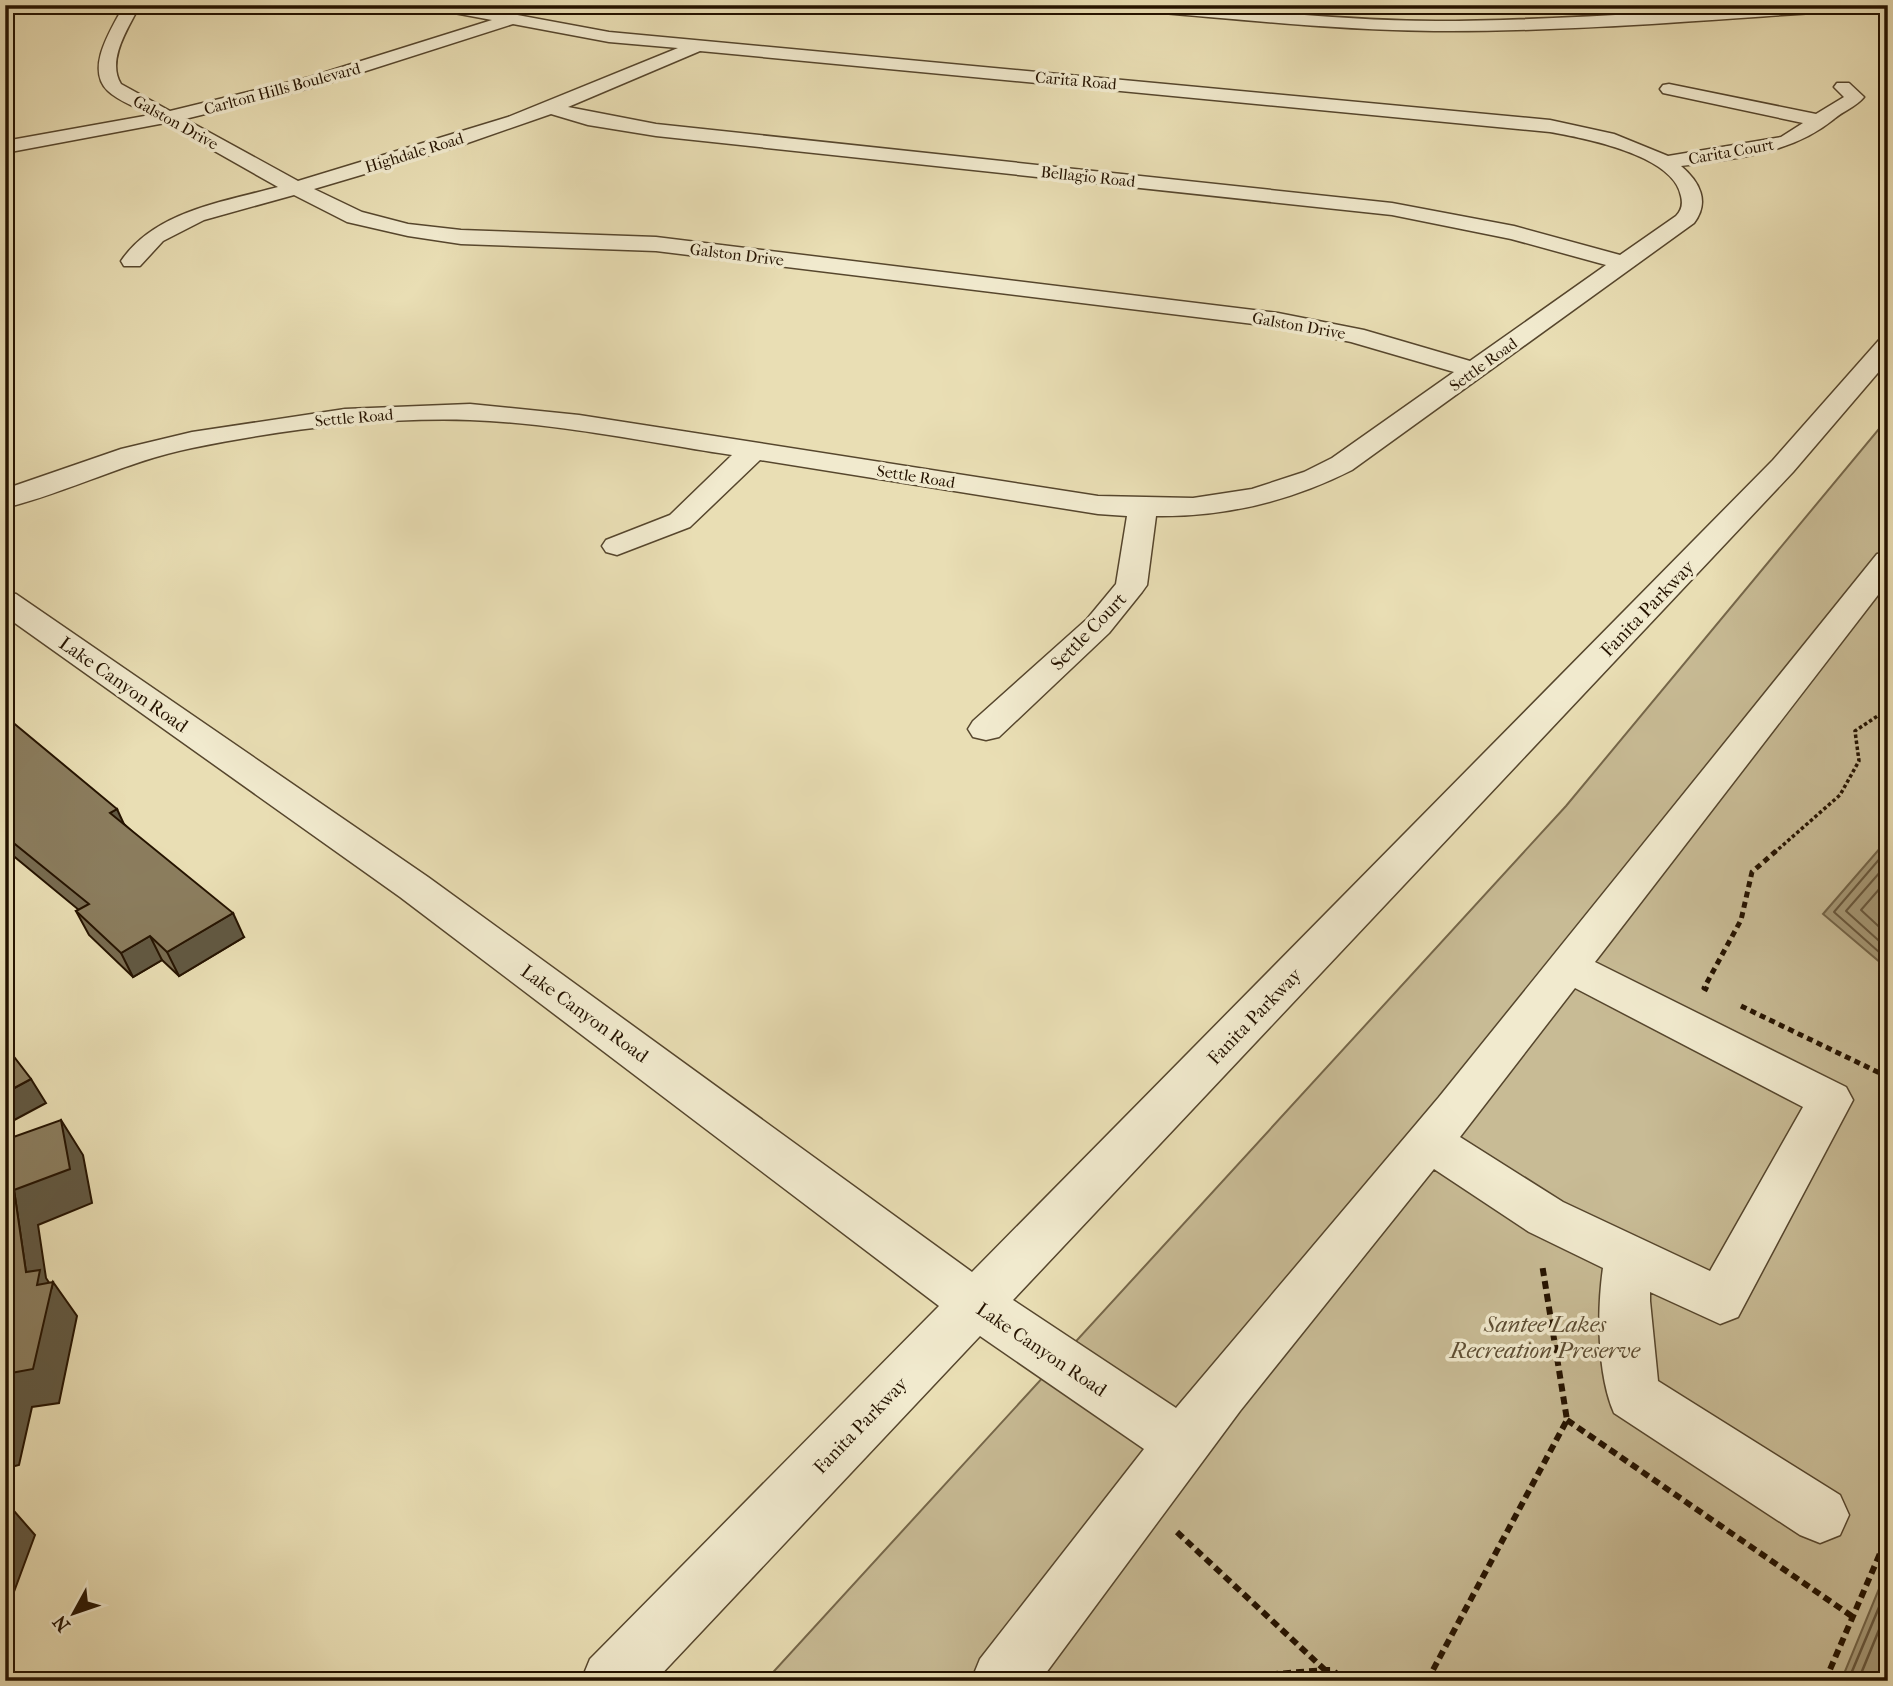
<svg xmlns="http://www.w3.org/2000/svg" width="1893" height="1686" font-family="'IM FELL French Canon',serif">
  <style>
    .green { fill: #c8bb95; stroke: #76674a; stroke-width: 2 }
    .water { fill: #a69977; stroke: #726347; stroke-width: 2 }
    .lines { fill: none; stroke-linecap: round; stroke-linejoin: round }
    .shore-far1 { stroke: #66563c; stroke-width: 2 }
    .shore { stroke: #66563c; stroke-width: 2.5 }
    .minor-casing { stroke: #56462d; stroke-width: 3 }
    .path-far2 { stroke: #251300; stroke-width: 3.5; stroke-dasharray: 3.5 2.5; stroke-linecap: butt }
    .path-far1 { stroke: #251300; stroke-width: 5; stroke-dasharray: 6 4.5; stroke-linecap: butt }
    .path { stroke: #251300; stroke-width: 6; stroke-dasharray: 8 5; stroke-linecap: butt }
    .minor { fill: #f1eace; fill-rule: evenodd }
    .wall { fill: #786c51; stroke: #251300; stroke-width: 2 }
    .shaded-wall { fill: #615842; stroke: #251300; stroke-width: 2 }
    .building { fill: #8b7d5e; stroke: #251300; stroke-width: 2 }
    .labels { text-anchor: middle; stroke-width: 7; stroke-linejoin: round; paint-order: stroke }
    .far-street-label { font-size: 16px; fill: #251300; stroke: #f1eace }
    .street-label { font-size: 19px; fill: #251300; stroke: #f1eace }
    .near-park-label { font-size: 23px; font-style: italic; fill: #5e4e34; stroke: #f1eace }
  </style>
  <rect width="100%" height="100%" fill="#e9deb4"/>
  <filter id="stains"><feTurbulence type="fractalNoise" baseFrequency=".00286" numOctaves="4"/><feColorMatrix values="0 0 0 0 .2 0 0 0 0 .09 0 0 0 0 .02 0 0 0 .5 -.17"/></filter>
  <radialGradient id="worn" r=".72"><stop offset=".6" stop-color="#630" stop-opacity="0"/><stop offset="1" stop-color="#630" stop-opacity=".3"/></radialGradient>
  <path class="green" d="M1888,418V1681H765L1566,806Z"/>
  <path class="water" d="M1888,839V969L1823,914Z
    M1888,1567V1681H1841Z"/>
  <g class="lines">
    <path class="shore-far1" d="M1888,849L1834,912L1888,960
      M1888,863L1846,911L1888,949
      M1888,879L1861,910L1888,935"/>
    <path class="shore" d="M1848,1681L1888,1586
      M1858,1681L1888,1608"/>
    <defs>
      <path id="minor" d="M124,5H140C129,27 106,60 121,84L170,111L310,77L492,20L438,10L430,5H464L609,32L1550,120L1614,134L1668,156L1781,137L1803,123L1663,93L1660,89L1663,85L1669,84L1816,114L1844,97L1834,87L1837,83H1849L1864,97C1856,107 1843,111 1834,119C1791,154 1735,159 1681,166C1700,182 1710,202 1694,223L1352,470C1291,501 1225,517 1156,516L1147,585L1142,592L1109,633L999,737L986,740L973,737L968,729L973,721L1087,619L1116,584L1127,516L1098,514L760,460L690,527L617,555L606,552L602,546L606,540L670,515L732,455C646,442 558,423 470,420C378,417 281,430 192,448C127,461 69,492 5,508V489L121,449L192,432L345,409L470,404L579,415L1098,496L1193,498L1252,489L1304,472L1332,458L1454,372L1351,342L1278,327L656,251L461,244L408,236L347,222L294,195L204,220L163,241L140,266H124L121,261C155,211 223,202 278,187L165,123L5,153V141L150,115C137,107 118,101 108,91C84,68 113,27 124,5ZM513,24L609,42L678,48L508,117L298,181L185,119L322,85ZM700,51L1550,132C1584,138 1674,155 1681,196C1683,204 1682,210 1676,216L1620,255L1514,226L1392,203L656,124L568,107ZM551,114L588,125L656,136L1392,215L1511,239L1606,265L1470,361L1364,330L1278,313L656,237L461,230L408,224L362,212L314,189L459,146Z
        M1119,5C1225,5 1330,21 1436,21C1579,21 1722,5 1865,5L1857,10C1716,19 1575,32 1434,31C1331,30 1229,18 1127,10Z
        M1888,338V361L1793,472L1013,1300L1176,1408L1439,1097L1877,554L1888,552V582L1595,962L1846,1087L1853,1100L1738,1317L1720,1324L1650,1292V1301L1658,1381L1840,1495L1849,1515L1840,1535L1820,1543L1800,1535L1614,1413C1597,1374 1597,1310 1603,1268L1529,1232L1434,1169L1240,1411L1040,1681H971L980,1659L1144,1449L980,1336L655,1681H581L590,1659L939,1306L400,897L5,616V592L16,594L428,877L972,1272L1773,460L1879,340ZM1575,988L1803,1107L1710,1271L1563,1202L1460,1137Z"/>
    </defs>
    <use href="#minor" class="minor-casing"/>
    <path class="path-far2" d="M1774,853L1840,795L1859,761L1855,731L1888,709"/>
    <path class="path-far1" d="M1708,990L1704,988L1741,920L1752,872L1776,851
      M1741,1006L1888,1077"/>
    <path class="path" d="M1567,1420L1853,1617
      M1177,1532L1325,1670
      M1261,1681L1264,1675L1325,1670H1332L1346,1681
      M1427,1681L1567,1420L1542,1264
      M1825,1681L1888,1535"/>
    <use href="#minor" class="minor"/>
  </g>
  <path class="wall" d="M5,716L124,824L244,937L179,976L162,960L133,977L89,935L76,911L79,910L5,849Z"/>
  <path class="shaded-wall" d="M117,809L128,833L110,813Z
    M233,913L244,937L179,976L167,952Z
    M150,936L162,960L133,977L121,953Z
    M31,1079L46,1103L5,1125V1093Z
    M61,1120L83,1155L92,1203L38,1225L46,1278L52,1287L53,1282L77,1316L59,1403L32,1407L19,1465L7,1468L5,1472V1376L26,1272L14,1190Z
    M7,1503L35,1535L5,1616V1509Z"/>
  <path class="building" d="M5,716L117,809L110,813L233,913L167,952L150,936L121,953L76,911L89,904L5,836Z
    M5,1045L31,1079L5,1093Z
    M61,1120L70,1169L14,1190L26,1272L40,1270L37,1285L53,1282L33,1369L6,1374L5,1376V1140Z"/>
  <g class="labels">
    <g class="far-street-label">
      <text transform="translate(1076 80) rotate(5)" y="6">Carita Road</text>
      <text transform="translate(282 88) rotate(-15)" y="6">Carlton Hills Boulevard</text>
      <text transform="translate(176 122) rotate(29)" y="6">Galston Drive</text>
      <text transform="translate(1731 151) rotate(-10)" y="6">Carita Court</text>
      <text transform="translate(414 152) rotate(-17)" y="6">Highdale Road</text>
      <text transform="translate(1088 176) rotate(6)" y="6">Bellagio Road</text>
      <text transform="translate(737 254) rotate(7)" y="6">Galston Drive</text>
      <text transform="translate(1299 325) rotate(10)" y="6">Galston Drive</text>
      <text transform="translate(1483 364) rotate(-36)" y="6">Settle Road</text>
      <text transform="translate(354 417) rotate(-5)" y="6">Settle Road</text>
      <text transform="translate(916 476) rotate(9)" y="6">Settle Road</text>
    </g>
    <g class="street-label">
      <text transform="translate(1647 608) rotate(-46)" y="7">Fanita Parkway</text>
      <text transform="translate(1088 631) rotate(-46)" y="7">Settle Court</text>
      <text transform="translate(124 684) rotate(35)" y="7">Lake Canyon Road</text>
      <text transform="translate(585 1013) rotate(36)" y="7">Lake Canyon Road</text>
      <text transform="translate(1254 1016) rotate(-46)" y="7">Fanita Parkway</text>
      <text transform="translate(1042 1349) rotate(34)" y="7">Lake Canyon Road</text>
      <text transform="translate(860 1425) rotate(-46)" y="7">Fanita Parkway</text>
    </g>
    <g class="near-park-label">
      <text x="1545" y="1332">Santee Lakes<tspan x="1545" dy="26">Recreation Preserve</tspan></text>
    </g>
  </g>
  <rect width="1893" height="1686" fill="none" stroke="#e9deb4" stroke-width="28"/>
  <rect x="7" y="7" width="1879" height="1672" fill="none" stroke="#251300" stroke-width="3.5"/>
  <rect x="14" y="14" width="1865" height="1658" fill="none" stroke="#251300" stroke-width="2"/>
  <g transform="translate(74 1613) rotate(230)" stroke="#f1eace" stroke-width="5" paint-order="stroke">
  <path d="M0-5L12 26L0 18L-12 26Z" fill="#251300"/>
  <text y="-10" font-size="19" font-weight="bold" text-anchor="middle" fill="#251300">N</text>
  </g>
  <rect width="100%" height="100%" filter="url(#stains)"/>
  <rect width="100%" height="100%" fill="url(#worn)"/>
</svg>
